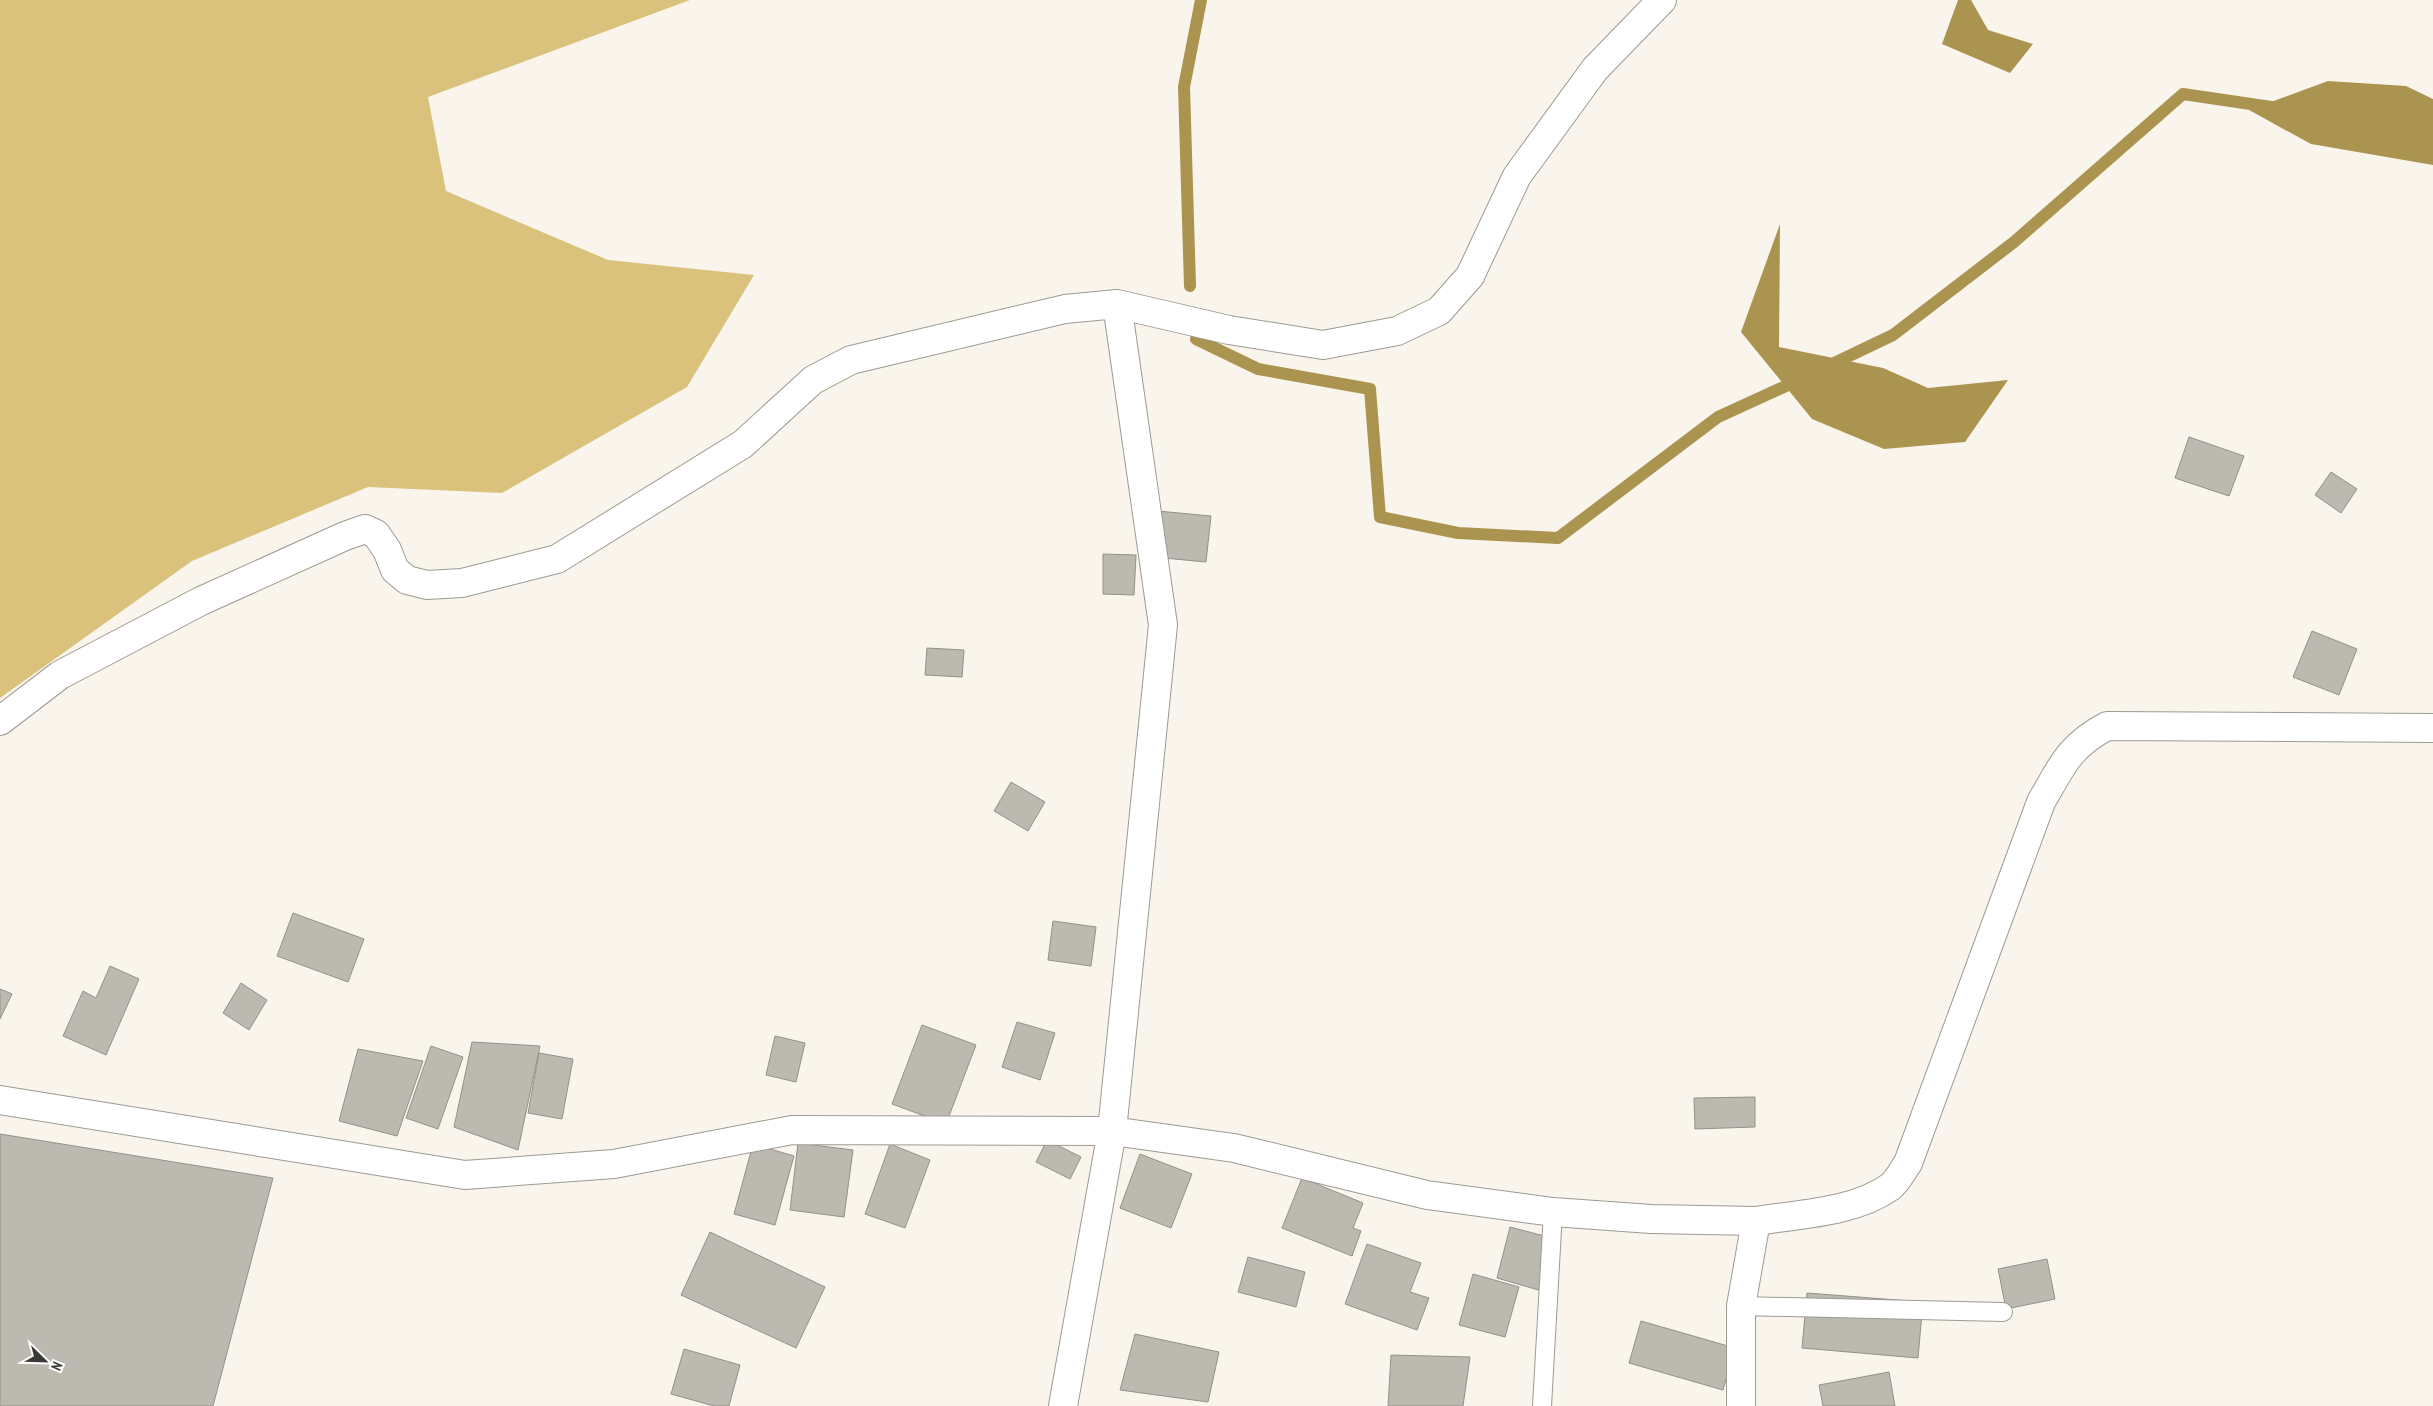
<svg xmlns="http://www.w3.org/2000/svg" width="2433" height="1406" font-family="'PT Sans Narrow',sans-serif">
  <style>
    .green { fill: #dac27d }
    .water { fill: #ab944f }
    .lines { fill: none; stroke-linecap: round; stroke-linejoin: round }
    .stream { stroke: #ab944f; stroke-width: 12 }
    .building { fill: #bcb9b1; stroke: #949189 }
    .service-casing { stroke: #9d9a92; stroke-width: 20 }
    .minor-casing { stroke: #9d9a92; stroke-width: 30 }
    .service { stroke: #fff; stroke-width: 18 }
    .minor { stroke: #fff; stroke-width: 28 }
  </style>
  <rect width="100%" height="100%" fill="#f9f5ec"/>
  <path class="green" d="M0,0H690L428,97L446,191L608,260L754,275L687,387L502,493L368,487L192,561L0,698Z"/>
  <path class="water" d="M1958,0H1971L1988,30L2033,44L2010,73L1942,44Z
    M2328,81L2406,86L2433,99V165L2311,144L2249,110Z
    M1780,224L1779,347L1883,368L1928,388L2008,380L1965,442L1884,449L1812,419L1741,332Z"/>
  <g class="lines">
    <path class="stream" d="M1190,286L1184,87L1201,0
      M1196,339L1258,369L1370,389L1380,517L1458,533L1558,538L1718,417L1801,379
      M1826,367L1893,335L2014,242L2183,94L2278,108"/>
  </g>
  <path class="building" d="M2189,437L2244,456L2229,496L2175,478Z
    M2331,472L2357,489L2341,513L2315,495Z
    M1158,511L1211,516L1206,562L1153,557Z
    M1103,554L1136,555L1134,595L1103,594Z
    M2312,631L2357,649L2339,695L2293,677Z
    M927,648L964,650L962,677L925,675Z
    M1011,782L1045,802L1028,831L994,811Z
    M293,913L364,939L348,982L277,956Z
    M1053,921L1096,927L1091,966L1048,960Z
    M110,966L139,979L106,1055L63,1036L83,991L96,998Z
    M241,983L267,1000L249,1030L223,1013Z
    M0,989L12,994L0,1019Z
    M1017,1022L1055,1033L1040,1080L1002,1067Z
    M922,1025L976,1045L946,1124L892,1104Z
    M775,1036L805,1043L796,1082L766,1075Z
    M472,1042L540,1046L518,1150L454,1127Z
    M431,1046L463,1057L438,1129L406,1118Z
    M358,1049L423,1061L397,1136L339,1121Z
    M539,1053L573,1059L562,1119L528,1113Z
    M1755,1097V1127L1695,1129L1694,1098Z
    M0,1134L273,1178L213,1406H0Z
    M1047,1140L1081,1157L1070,1179L1036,1162Z
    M798,1143L853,1150L844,1217L790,1210Z
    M753,1144L794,1156L775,1225L734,1214Z
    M890,1144L930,1160L905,1228L865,1214Z
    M1140,1154L1192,1174L1171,1228L1120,1208Z
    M1302,1178L1363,1203L1353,1228L1361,1231L1352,1256L1282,1228Z
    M1510,1227L1556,1239L1542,1291L1497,1278Z
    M710,1232L825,1287L796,1348L681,1295Z
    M1367,1244L1421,1263L1410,1292L1429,1298L1417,1330L1345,1304Z
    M1248,1257L1305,1272L1296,1307L1238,1292Z
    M2047,1259L2055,1299L2006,1309L1998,1269Z
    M1473,1274L1519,1287L1505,1337L1459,1325Z
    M1807,1293L1923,1302L1918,1358L1802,1348Z
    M1641,1321L1735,1348L1723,1390L1629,1363Z
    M1135,1334L1219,1352L1208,1402L1120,1390Z
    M684,1349L740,1365L729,1406H714L671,1394Z
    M1391,1355L1470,1357L1463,1406H1388Z
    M1889,1372L1895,1406H1823L1819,1385Z"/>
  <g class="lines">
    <defs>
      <path id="service" d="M1741,1306L2003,1312
        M1542,1406L1553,1212"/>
      <path id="minor" d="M0,721L60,675L201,601L345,536L365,529L376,534L387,550L395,570L407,580L427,585L462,583L557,559L743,444L813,380L851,360L1065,309L1117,304L1229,330L1323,345L1397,331L1439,311L1470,276L1517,176L1595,69L1662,0
        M0,1100L465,1175L614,1164L792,1130L1112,1131L1234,1148L1427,1195L1553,1212L1651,1219L1756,1221L1741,1306V1406
        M1756,1221C1799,1214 1853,1213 1890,1187C1897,1182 1903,1170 1908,1163L2041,802C2062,766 2068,747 2107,726L2433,728
        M1063,1406L1112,1131L1163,625L1117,304"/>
    </defs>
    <use href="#service" class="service-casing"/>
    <use href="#minor" class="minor-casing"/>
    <use href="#service" class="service"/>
    <use href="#minor" class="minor"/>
  </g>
  <g transform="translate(45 1361) rotate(113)" stroke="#ffffff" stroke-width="4" paint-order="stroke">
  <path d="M0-4L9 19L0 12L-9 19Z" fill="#3b3a36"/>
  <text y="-8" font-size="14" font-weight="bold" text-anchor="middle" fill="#3b3a36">N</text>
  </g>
</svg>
